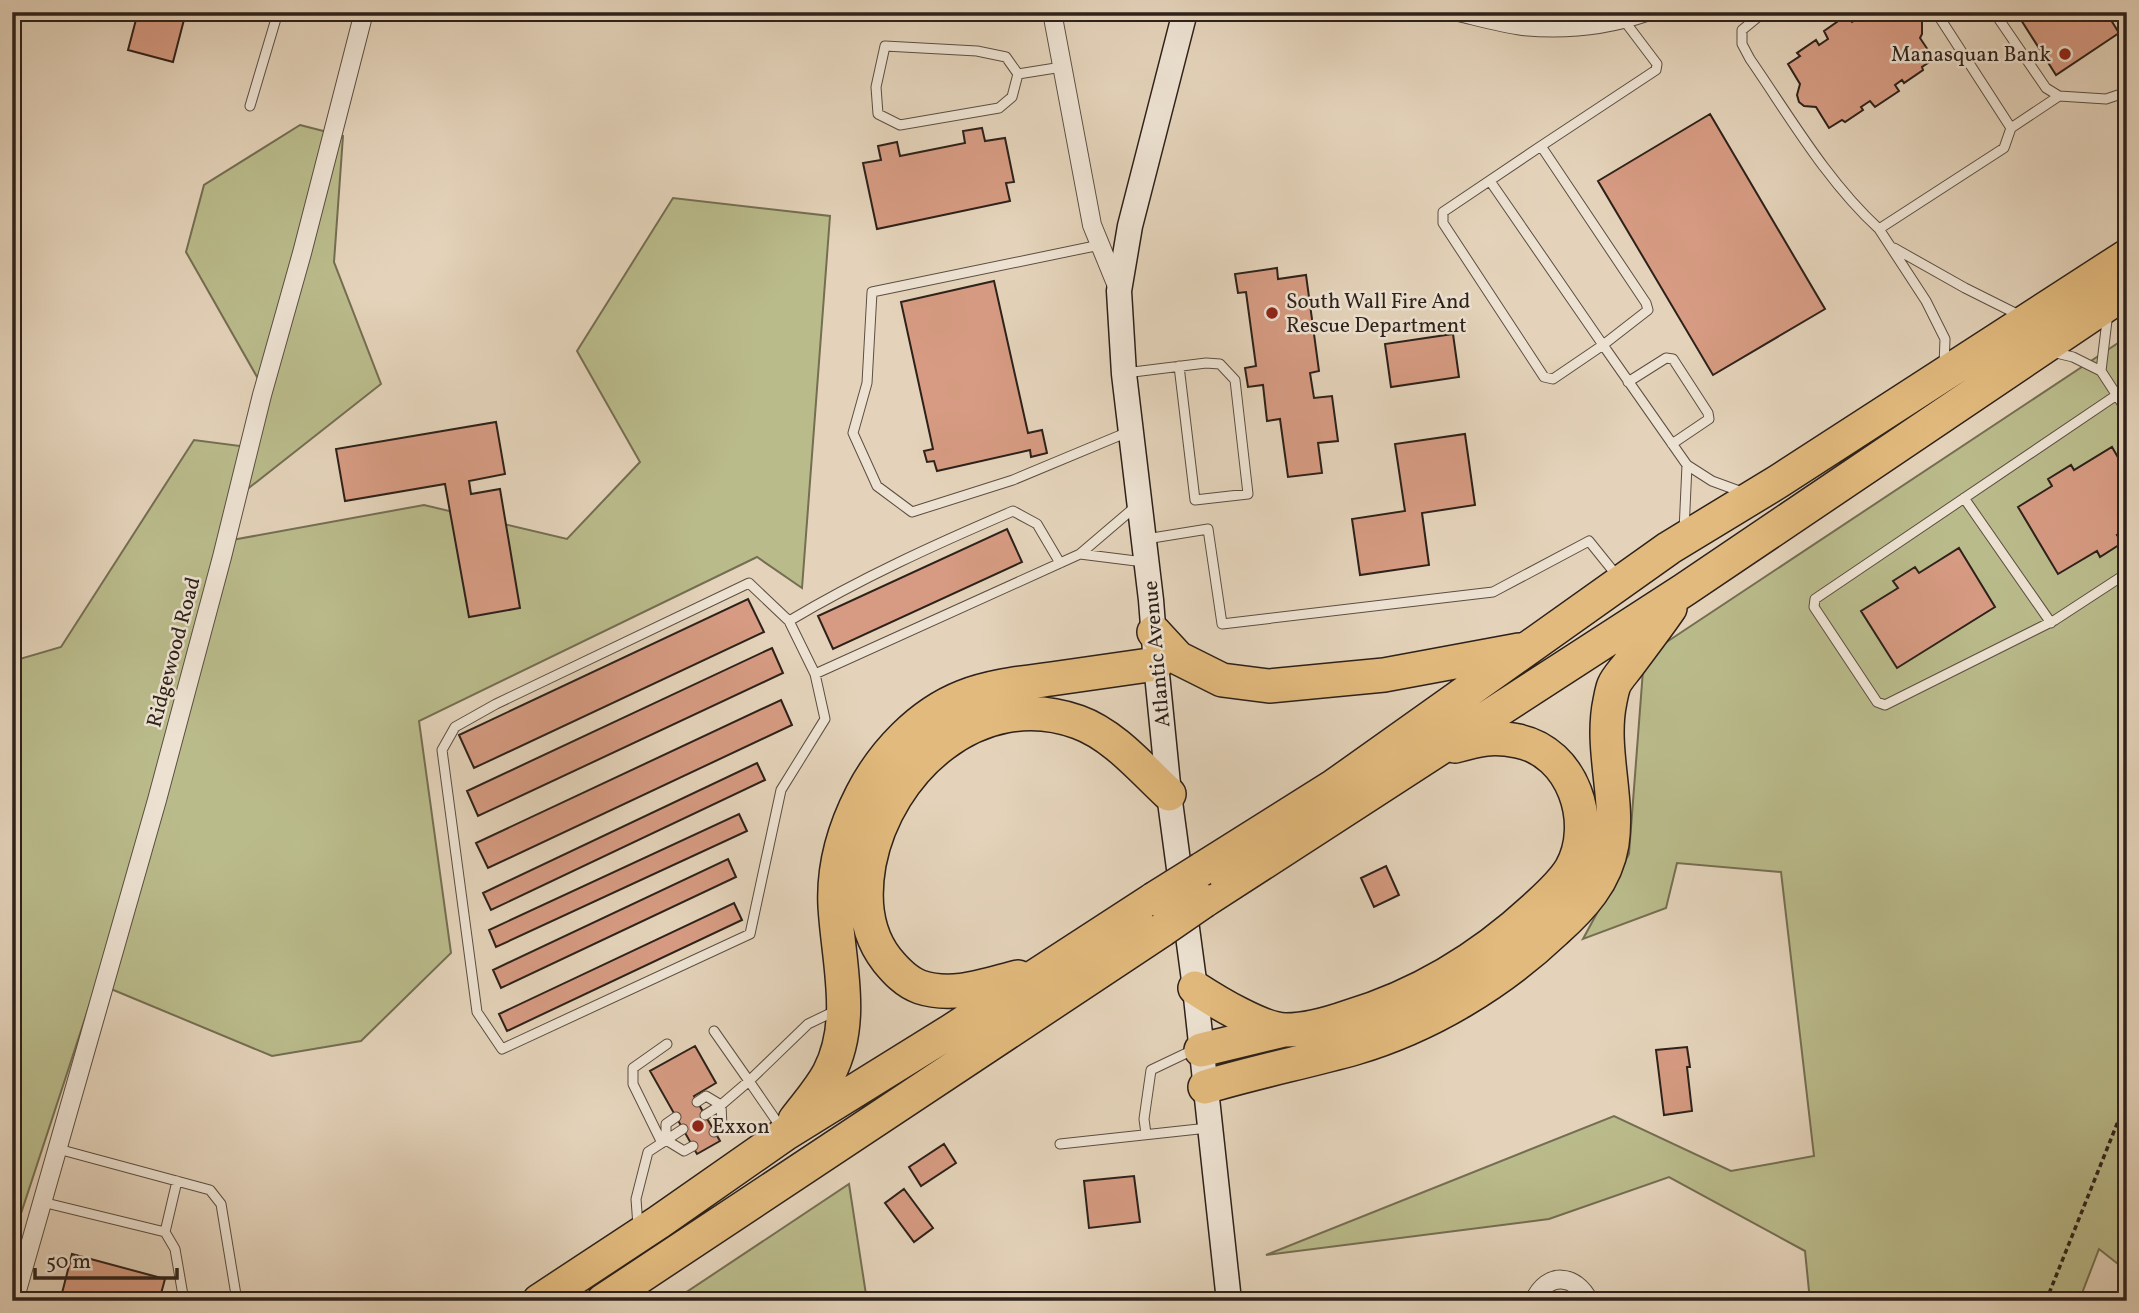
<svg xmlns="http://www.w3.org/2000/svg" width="2139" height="1313" font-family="Vollkorn,serif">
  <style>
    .green { fill: #babb8b; stroke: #746e52; stroke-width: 2 }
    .building { fill: #d69b82; stroke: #2d211a; stroke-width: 2 }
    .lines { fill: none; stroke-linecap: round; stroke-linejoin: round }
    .lane-casing { stroke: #5b4e42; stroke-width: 11 }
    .street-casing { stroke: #5b4e42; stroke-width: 20 }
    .secondary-casing { stroke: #2d211a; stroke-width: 27 }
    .highway-casing { stroke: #2d211a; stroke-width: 36 }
    .path { stroke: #2d211a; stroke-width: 3.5; stroke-dasharray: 5 3.5; stroke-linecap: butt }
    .lane { stroke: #ede2d2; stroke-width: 9 }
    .street { stroke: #ede2d2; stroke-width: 18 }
    .secondary { stroke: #ede2d2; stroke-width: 24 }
    .highway { stroke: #e2ba7d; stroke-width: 33 }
    .highway-bridge-casing { stroke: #2d211a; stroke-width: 36; stroke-linecap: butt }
    .highway-bridge { stroke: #e2ba7d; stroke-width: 33 }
    .poi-dot { fill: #8f2418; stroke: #ede2d2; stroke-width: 2.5 }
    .labels { text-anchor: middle; stroke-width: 5; stroke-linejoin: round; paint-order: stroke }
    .poi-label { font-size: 21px; fill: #2d211a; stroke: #ede2d2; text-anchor: start }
    .street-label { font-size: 21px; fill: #2d211a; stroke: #ede2d2 }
  </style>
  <rect width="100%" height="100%" fill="#e4d3ba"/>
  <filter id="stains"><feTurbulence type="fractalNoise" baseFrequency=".00286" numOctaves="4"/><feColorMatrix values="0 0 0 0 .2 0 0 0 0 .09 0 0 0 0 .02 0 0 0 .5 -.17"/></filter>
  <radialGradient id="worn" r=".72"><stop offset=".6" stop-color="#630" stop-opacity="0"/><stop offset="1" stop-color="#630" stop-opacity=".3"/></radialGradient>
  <path class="green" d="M300,125L343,136L334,262L381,384L245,491L232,540L424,505L567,539L640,462L577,351L673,198L830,216L802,588L757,557L419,721L451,953L361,1041L272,1056L111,989L96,985L12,1241V654L20,659L61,647L194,440L255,448L269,398L186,252L204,185Z
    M2127,337V1271L2099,1249L2079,1301H1810L1805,1251L1669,1177L1549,1219L1266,1255L1614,1116L1731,1171L1814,1156L1781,872L1677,863L1666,908L1583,939L1629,854L1644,657Z
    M849,1184L867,1301H673Z"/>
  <path class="building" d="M138,12H186L173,62L128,50Z
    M1903,12L1905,15H1912L1918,17L1922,22V34L1920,38L1934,59L1922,67L1923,70L1904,83L1902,80L1895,85L1899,91L1875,107L1870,101L1861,107L1863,110L1845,122L1842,120L1829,128L1816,107L1804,106L1799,102L1797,95L1800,84L1788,64L1800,56L1797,53L1816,40L1819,45L1828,39L1824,31L1847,15L1852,22L1862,16L1860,12Z
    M2016,12H2106L2119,33L2056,75Z
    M1710,114L1825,309L1713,375L1598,181Z
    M982,128L985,141L1005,138L1014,182L1006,183L1010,201L877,229L863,163L881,160L878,146L897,142L900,156L965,143L963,131Z
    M1277,268L1278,279L1306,275L1319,371L1310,373L1314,398L1332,396L1338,441L1318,443L1322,473L1288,477L1280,419L1267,421L1263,385L1248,387L1245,368L1256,366L1246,292L1238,293L1235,274Z
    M994,281L1028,433L1042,430L1047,453L1031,457L1030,450L937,471L934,461L927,462L924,451L933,449L901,302Z
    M1453,334L1459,377L1391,387L1385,344Z
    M496,422L505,474L469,481L471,494L500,489L520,608L469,617L445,484L345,501L336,449Z
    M1465,434L1475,505L1422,513L1429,565L1360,575L1352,519L1405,511L1395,444Z
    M2112,447L2127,473V530L2117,535L2122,543L2100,557L2097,551L2058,574L2018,507L2052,486L2048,479L2071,465L2074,470Z
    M1007,529L1022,562L833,649L818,616Z
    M1959,548L1995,607L1897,668L1861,611L1898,588L1893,581L1915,567L1919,573Z
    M748,599L764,632L474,768L459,735Z
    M772,648L783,673L478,816L467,791Z
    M781,700L792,725L488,868L476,843Z
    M757,763L765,780L491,910L483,893Z
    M739,814L747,831L496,947L489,930Z
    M728,859L736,877L501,988L493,970Z
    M1386,866L1399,895L1374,907L1361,878Z
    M734,903L742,920L507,1031L499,1014Z
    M695,1046L716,1083L694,1096L720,1141L697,1154L650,1071Z
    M1687,1047L1690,1067H1687L1692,1111L1664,1115L1656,1050Z
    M944,1144L956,1163L921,1186L909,1167Z
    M1134,1176L1140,1222L1089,1228L1084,1181Z
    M904,1189L933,1228L914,1242L885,1203Z
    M72,1254L165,1279L159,1301H60Z"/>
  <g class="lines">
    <defs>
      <path id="lane" d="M1764,12L1742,30V44L1750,59C1790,117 1826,180 1879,229L2004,148L2011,128L2059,96
        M1936,12L2011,128
        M1994,12L2046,88L2059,96L2106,99L2127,92
        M1623,19L1657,64L1656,70L1541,146L1646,303L1648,310L1603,345L1687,465
        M885,46L977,51L1006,57L1018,74L1012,97L999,108L900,125L878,114L876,87Z
        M1018,74L1062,67
        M250,106L278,12
        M1490,181L1603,345L1553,379L1544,377L1443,223V212L1541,146
        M1879,229L1926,301L1945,339L1944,366
        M1100,245L872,292L867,383L853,433L877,486L912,512L1013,480L1128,432
        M1894,248L1965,288L2021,316
        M2052,352L2073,357L2101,371L2108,312
        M2101,371L2127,411
        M1125,373L1206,363L1220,364L1235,380L1248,494L1195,500L1179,366
        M1628,382L1666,358L1673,359L1708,413L1709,419L1672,444
        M2127,388L1815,599L1814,607L1877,702L1885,705L2055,620L2127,573
        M1964,498L2051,623
        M1135,507L1080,554L1144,562
        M1684,531L1687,465L1712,481L1742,492
        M1146,539L1208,529L1222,624L1493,592L1589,541L1618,577
        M789,621C861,578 936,544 1013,511L1037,524L1060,563
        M815,674L825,719L781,790L750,934L502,1049L477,1012L442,750L455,727L496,704L749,583L789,621L815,674L1080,554
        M714,1031L749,1081L808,1024L835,1011
        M697,1102L706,1096L721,1105L722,1126L714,1132
        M705,1115L721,1105L749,1081L782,1129
        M676,1117L666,1124V1140L684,1151L693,1146
        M1146,1134L1144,1119L1151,1070L1193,1050
        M662,1143L633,1084V1068L667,1044
        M1060,1144L1208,1128
        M58,1149L210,1190L221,1204L237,1301
        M42,1202L165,1232L175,1249L184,1301
        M638,1226L636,1199L648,1152L683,1129
        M165,1232L177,1181"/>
      <path id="street" d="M1052,12L1092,225L1119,291
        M1459,12C1480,17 1501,23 1523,26C1564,30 1606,26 1646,12
        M14,1301L157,800L222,557L262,395L302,253L364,12
        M1534,1301C1547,1271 1576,1274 1589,1301"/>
      <path id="secondary" d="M1185,12L1130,226L1119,291L1124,374L1151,600L1156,664L1169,794L1195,988L1229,1301"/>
      <path id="highway" d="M1154,632L1178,658L1222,680L1269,686L1384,675L1519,650
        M1202,869L1334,786L1669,548L1779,481L2127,256
        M1204,901L1684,590L2127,291
        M1018,977C986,985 953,998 920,987C906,982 896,971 887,960C865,932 863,898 869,864C887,770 979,686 1078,722C1114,735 1142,769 1169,794
        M1195,988C1215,1001 1262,1030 1286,1030C1307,1030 1328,1024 1348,1017C1418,996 1482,957 1535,908C1548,896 1562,884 1571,869C1597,823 1573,752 1518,741C1492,736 1480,739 1455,746
        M1201,1050L1284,1030
        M1205,1087C1255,1072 1305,1062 1355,1048C1429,1026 1499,984 1555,931C1582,907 1606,881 1612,844C1619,797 1600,748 1610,701C1611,696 1612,690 1614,685C1617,678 1624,671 1629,664C1643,645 1657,627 1670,608
        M795,1120C807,1104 820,1090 829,1073C856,1021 838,961 835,906C833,867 844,829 862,794C883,753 920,714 963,697C991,686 1021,683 1051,679C1086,674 1121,669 1156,664
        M539,1301L659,1222L785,1134L951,1031L1154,899
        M603,1301L1162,930"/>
    </defs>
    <use href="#lane" class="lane-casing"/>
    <use href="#street" class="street-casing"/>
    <use href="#secondary" class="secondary-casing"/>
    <use href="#highway" class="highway-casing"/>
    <path class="path" d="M2046,1301L2127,1099"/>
    <use href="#lane" class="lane"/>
    <use href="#street" class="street"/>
    <use href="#secondary" class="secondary"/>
    <use href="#highway" class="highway"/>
    <defs>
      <path id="highway-bridge" d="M1154,899L1202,869
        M1162,930L1204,901"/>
    </defs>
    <use href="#highway-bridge" class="highway-bridge-casing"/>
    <use href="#highway-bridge" class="highway-bridge"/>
  </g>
  <g class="poi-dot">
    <circle cx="2065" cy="54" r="7"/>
    <circle cx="1272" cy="313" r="7"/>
    <circle cx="698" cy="1126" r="7"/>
  </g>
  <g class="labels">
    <g class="poi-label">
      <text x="2051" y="61" text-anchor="end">Manasquan Bank</text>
      <text x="1286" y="308">South Wall Fire And<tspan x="1286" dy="24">Rescue Department</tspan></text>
      <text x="712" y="1133">Exxon</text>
    </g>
    <g class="street-label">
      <text transform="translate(173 652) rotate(-75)" y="7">Ridgewood Road</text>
      <text transform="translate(1156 654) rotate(-95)" y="7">Atlantic Avenue</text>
    </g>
  </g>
  <rect width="2139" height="1313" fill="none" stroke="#e4d3ba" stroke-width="42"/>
  <rect x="14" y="14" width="2111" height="1285" fill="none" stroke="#2d211a" stroke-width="3.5"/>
  <rect x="21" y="21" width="2097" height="1271" fill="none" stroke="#2d211a" stroke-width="2"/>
  <path d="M35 1268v10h142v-10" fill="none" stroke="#2d211a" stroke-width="3.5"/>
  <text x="46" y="1268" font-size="21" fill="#2d211a" stroke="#ede2d2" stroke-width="5" paint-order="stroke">50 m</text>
  <rect width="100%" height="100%" filter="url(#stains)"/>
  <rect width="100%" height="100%" fill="url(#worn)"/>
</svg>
